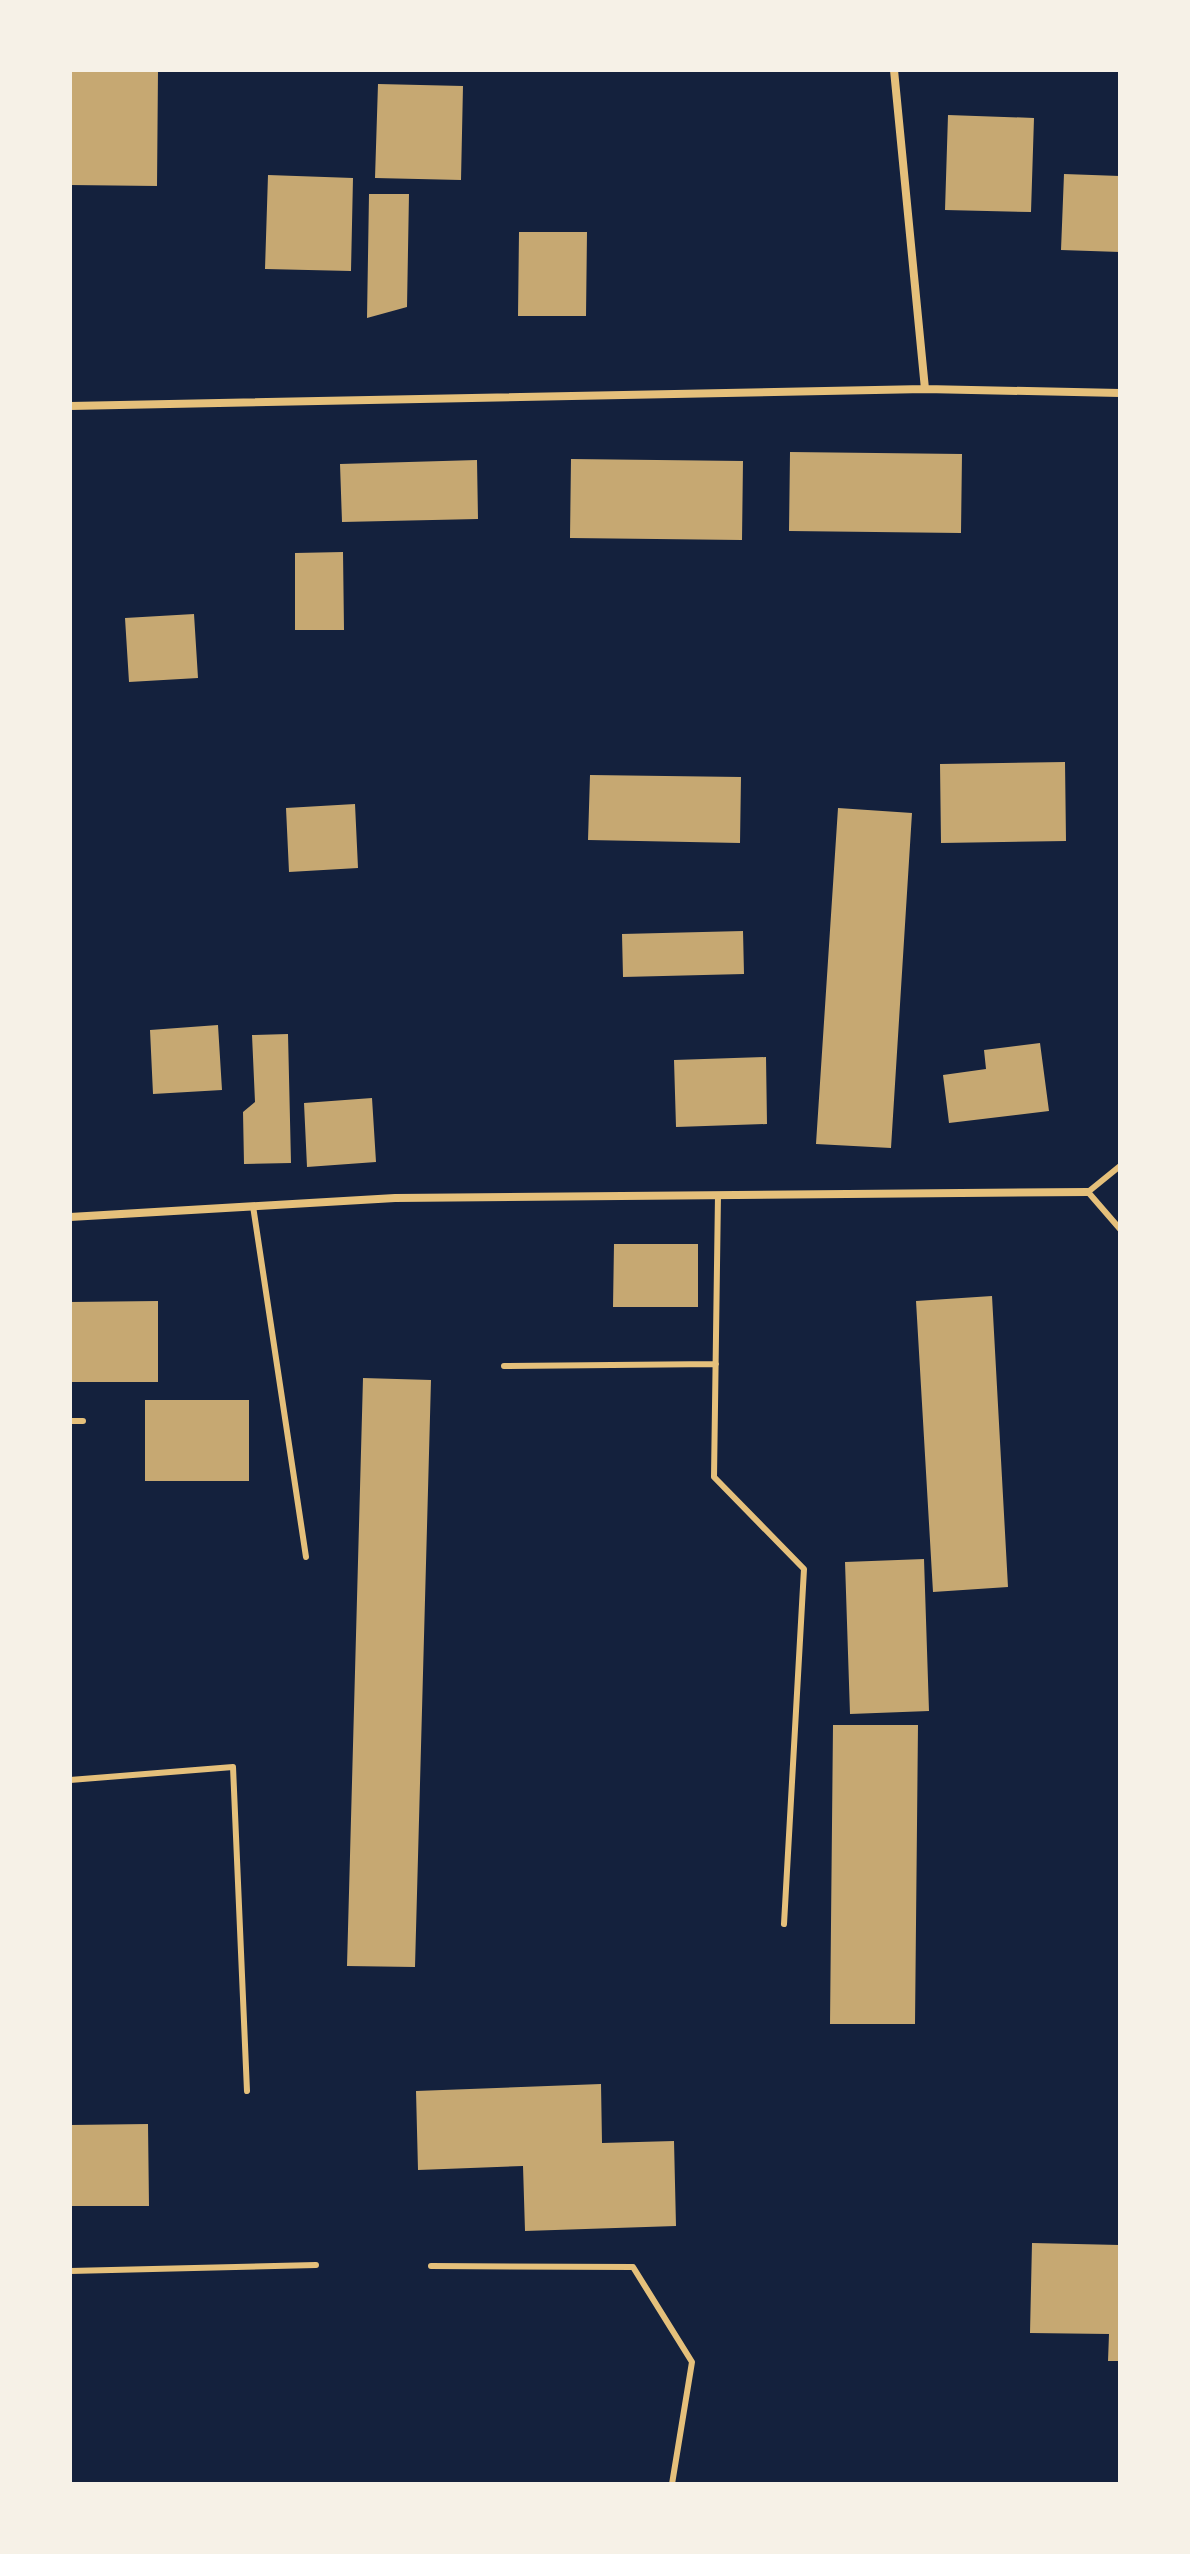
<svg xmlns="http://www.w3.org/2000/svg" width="1190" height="2554" font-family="'Nunito Sans',sans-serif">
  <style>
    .building { fill: #c6a872 }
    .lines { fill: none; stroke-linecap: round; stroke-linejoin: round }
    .service { stroke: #e5c07b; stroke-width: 6 }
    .minor { stroke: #e5c07b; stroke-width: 8 }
  </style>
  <rect width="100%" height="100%" fill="#14213d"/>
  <path class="building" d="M71,70H158L157,186L70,185Z
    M378,84L463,86L461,180L375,178Z
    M948,115L1034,118L1031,212L945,210Z
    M1064,174L1120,176V252L1061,250Z
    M268,175L353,178L351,271L265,269Z
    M369,194H409L407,307L367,318Z
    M519,232H587L586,316H518Z
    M790,452L962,454L961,533L789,531Z
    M571,459L743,461L742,540L570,538Z
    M477,460L478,519L342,522L340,464Z
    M343,552L344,630H295V553Z
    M194,614L198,678L129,682L125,618Z
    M1065,762L1066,841L941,843L940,764Z
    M590,775L741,777L740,843L588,840Z
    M355,804L358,868L289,872L286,808Z
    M838,808L912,813L891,1148L816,1144Z
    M743,931L744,974L623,977L622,934Z
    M218,1025L222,1090L153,1094L150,1030Z
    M288,1034L291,1163L244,1164L243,1112L255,1102L252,1035Z
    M1040,1043L1049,1111L949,1123L943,1075L986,1069L984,1050Z
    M766,1057L767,1124L676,1127L674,1060Z
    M372,1098L376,1162L307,1167L304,1103Z
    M614,1244H698V1307H613Z
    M992,1296L1008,1587L933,1592L916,1301Z
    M158,1301V1382H70V1302Z
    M363,1378L431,1380L415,1967L347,1966Z
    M145,1400H249V1481H145Z
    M924,1559L929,1711L850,1714L845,1562Z
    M833,1725H918L915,2024H830Z
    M601,2084L602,2143L674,2141L676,2226L525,2231L523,2166L418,2170L416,2091Z
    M148,2124L149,2206H70V2125Z
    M1032,2243L1120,2245V2361H1108L1109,2334L1030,2333Z"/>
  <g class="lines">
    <path class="service" d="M1120,1166L1088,1192L1120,1229
      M718,1195L714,1477L804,1569L784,1924
      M253,1206L306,1557
      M504,1366L716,1364
      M70,1421H83
      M70,1780L233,1767L247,2091
      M431,2266L633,2267L692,2362L672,2484
      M70,2271L316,2265"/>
    <path class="minor" d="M894,70L925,389
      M70,406L925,389L1120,393
      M70,1217L395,1198L1088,1192"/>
  </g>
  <rect width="1190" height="2554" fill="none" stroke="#f6f1e7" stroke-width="144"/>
</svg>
